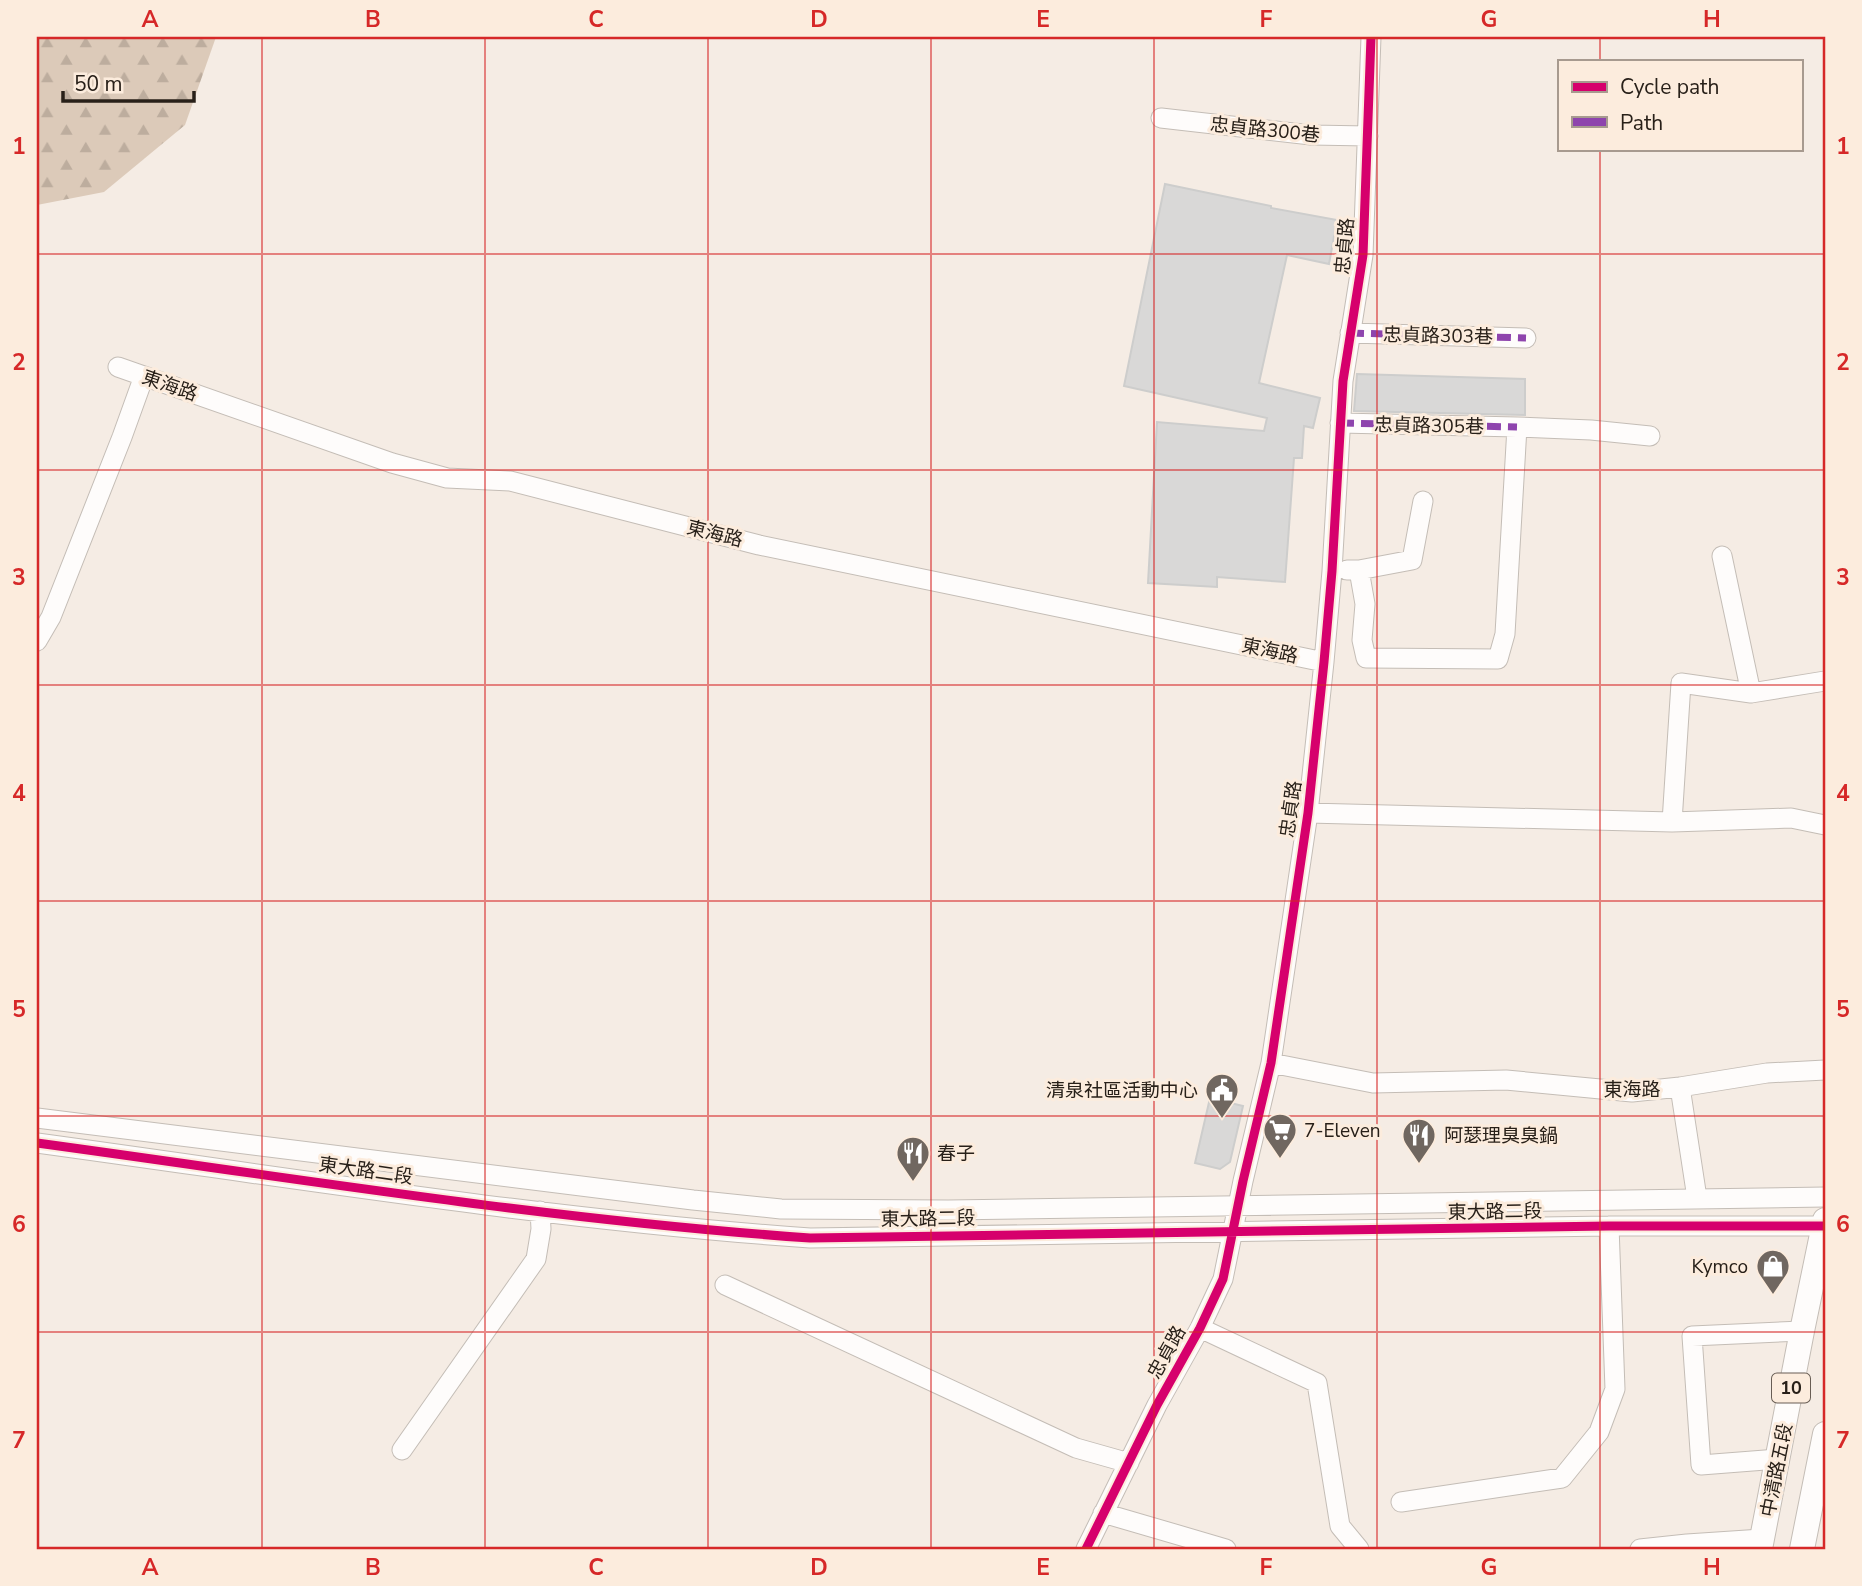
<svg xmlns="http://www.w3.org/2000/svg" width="1862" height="1586" font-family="'Nunito Sans','Noto Sans TC',sans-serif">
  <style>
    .forest { fill: url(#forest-firs) }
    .building { fill: #d9d8d7; stroke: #cdcdcc; stroke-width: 2 }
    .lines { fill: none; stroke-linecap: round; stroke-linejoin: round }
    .minor-casing { stroke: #c4bdb6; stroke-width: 21 }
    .major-casing { stroke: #c4bdb6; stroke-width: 26 }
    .minor { stroke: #fefcfb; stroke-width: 19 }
    .major { stroke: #fefcfb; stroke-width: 24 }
    .quiet { stroke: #8e44ad; stroke-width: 7; stroke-dasharray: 14 7; stroke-linecap: butt }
    .cycleway-casing { stroke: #fcecdd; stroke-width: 13 }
    .cycleway { stroke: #d6006c; stroke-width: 9 }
    .grid { fill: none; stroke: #d62828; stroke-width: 2; stroke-opacity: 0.55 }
    .labels { text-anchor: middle; stroke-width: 6; stroke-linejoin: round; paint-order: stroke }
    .shield { fill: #fcecdd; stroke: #685d54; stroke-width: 2 }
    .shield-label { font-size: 18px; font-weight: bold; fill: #282019 }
    .street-label { font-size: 19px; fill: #282019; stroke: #fcecdd }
    .poi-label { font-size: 19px; fill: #282019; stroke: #fcecdd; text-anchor: start }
    .neatline { fill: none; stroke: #d62828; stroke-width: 2.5 }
    .grid-label { font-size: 23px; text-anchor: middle; font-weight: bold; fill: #d62828 }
  </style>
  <defs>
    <pattern id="forest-firs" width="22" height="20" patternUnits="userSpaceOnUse" patternTransform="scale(1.75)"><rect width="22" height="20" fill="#dccab9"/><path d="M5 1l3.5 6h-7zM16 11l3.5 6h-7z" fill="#bdad9e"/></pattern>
  </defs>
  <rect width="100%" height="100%" fill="#f5ece4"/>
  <path class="forest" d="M37,37H216L185,125L104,192L37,205Z"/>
  <path class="building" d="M1165,184L1271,206V208L1337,220L1329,264L1287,255L1259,383L1320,398L1313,428L1304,426L1302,458H1294L1285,582L1217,577V587L1148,583L1157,422L1264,431L1267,418L1124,386Z
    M1357,374L1525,379V415L1354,411Z
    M1210,1098L1243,1106L1230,1162L1220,1169L1195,1163Z"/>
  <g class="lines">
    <defs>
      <path id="minor" d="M1161,118L1311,135L1368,136
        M1350,333L1526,338
        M118,367L392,463L447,478L510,481L759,545L1324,662
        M1340,423L1517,427
        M1722,556L1751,693
        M1347,570H1359L1412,560L1423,501
        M1359,570L1365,604L1362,640L1366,658L1498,659L1505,634L1517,427L1591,430L1650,436
        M37,641L51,617L122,437L144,376
        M1308,813L1672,822L1791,818L1825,825
        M1672,822L1681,683L1751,693L1825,681
        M1271,1063L1373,1083L1506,1080L1632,1092L1680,1087L1767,1073L1825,1070
        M1680,1087L1697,1198
        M37,1118L693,1200L781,1209L948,1210L1825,1197
        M37,1143C294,1178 551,1220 810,1238L1609,1226H1825
        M725,1285L1076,1448L1129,1463
        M1200,1328L1317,1383L1340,1526L1359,1549
        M402,1450L536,1259L541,1229L540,1211
        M1778,1459L1701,1465L1692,1336L1802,1331
        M1401,1502L1562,1478L1599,1432L1615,1389L1609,1226
        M1103,1513L1226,1549
        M1086,1549L1157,1405L1200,1328L1223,1279L1243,1181L1271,1063L1308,813L1324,662L1332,571L1343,381L1363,255L1371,37
        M1640,1549L1687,1544
        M1686,1549L1687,1544L1762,1539"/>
      <path id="major" d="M1760,1549L1802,1331L1825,1220
        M1802,1549L1825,1434"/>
    </defs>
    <use href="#minor" class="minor-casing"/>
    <use href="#major" class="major-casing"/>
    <use href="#minor" class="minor"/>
    <use href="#major" class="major"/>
    <path class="quiet" d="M1350,333L1526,338
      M1340,423L1517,427"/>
    <defs>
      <path id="cycleway" d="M37,1143C294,1178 551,1220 810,1238L1609,1226H1825
        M1086,1549L1157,1405L1200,1328L1223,1279L1243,1181L1271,1063L1308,813L1324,662L1332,571L1343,381L1363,255L1371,37"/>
    </defs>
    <use href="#cycleway" class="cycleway-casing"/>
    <use href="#cycleway" class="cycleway"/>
  </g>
  <path class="grid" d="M262,37V1549M485,37V1549M708,37V1549M931,37V1549M1154,37V1549M1377,37V1549M1600,37V61M1600,149V1549M37,254H1825M37,470H1825M37,685H1825M37,901H1825M37,1116H1825M37,1332H1825"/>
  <defs>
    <symbol id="civic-pin" viewBox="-11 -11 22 30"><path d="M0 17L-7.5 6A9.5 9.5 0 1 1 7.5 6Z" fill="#706760" stroke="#fcecdd"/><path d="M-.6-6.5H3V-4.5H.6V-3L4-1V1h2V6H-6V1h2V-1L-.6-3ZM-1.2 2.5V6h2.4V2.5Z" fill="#fff"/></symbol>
    <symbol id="supermarket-pin" viewBox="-11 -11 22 30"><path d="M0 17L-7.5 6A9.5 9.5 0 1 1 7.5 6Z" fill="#706760" stroke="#fcecdd"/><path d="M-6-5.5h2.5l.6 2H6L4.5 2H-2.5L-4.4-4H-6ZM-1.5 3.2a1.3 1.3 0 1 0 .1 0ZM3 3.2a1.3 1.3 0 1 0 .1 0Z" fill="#fff"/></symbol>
    <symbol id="restaurant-pin" viewBox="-11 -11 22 30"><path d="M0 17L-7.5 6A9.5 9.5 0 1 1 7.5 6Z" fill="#706760" stroke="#fcecdd"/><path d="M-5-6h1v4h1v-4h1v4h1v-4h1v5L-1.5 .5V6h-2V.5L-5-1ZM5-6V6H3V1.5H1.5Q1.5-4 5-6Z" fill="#fff"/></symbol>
    <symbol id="shop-pin" viewBox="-11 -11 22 30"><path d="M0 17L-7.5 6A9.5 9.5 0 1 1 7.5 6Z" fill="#706760" stroke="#fcecdd"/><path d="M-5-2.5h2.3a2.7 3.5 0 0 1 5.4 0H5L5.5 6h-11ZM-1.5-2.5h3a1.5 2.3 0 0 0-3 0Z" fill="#fff"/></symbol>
  </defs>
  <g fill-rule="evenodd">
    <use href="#civic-pin" x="1203" y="1071" width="38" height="52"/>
    <use href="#supermarket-pin" x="1261" y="1111" width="38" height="52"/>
    <use href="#restaurant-pin" x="1400" y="1116" width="38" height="52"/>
    <use href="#restaurant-pin" x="894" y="1134" width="38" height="52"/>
    <use href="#shop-pin" x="1754" y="1247" width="38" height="52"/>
  </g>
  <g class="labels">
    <rect class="shield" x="1772" y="1373.5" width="38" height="29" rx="5"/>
    <g class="shield-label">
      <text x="1791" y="1394">10</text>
    </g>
    <g class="street-label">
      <text transform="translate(1265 129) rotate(6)" y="7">忠貞路300巷</text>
      <text transform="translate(1344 246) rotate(-85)" y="7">忠貞路</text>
      <text transform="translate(1438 335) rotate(1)" y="7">忠貞路303巷</text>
      <text transform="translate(170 385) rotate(19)" y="7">東海路</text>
      <text transform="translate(1429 425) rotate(1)" y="7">忠貞路305巷</text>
      <text transform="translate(715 533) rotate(14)" y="7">東海路</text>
      <text transform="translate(1270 650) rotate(12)" y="7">東海路</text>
      <text transform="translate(1290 809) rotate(-82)" y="7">忠貞路</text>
      <text x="1632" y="1096">東海路</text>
      <text transform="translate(366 1170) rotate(8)" y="7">東大路二段</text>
      <text transform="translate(1495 1211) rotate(-1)" y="7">東大路二段</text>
      <text transform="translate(928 1218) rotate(-1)" y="7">東大路二段</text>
      <text transform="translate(1166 1352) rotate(-61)" y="7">忠貞路</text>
      <text transform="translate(1776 1470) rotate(-79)" y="7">中清路五段</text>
    </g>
    <g class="poi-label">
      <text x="1198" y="1097" text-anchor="end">清泉社區活動中心</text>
      <text x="1304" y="1137">7-Eleven</text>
      <text x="1444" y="1142">阿瑟理臭臭鍋</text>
      <text x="937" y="1160">春子</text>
      <text x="1748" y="1273" text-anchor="end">Kymco</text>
    </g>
  </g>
  <rect width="1862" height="1586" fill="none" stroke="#fcecdd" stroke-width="77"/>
  <rect x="1558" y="60" width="245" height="91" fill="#fcecdd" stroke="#a79a8f" stroke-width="2"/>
  <rect x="1572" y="82" width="35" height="10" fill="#d6006c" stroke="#a79a8f" stroke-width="2"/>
  <text x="1620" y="94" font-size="21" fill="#282019">Cycle path</text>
  <rect x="1572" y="117" width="35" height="10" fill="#8e44ad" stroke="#a79a8f" stroke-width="2"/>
  <text x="1620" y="130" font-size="21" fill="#282019">Path</text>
  <path d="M63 91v10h131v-10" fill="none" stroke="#282019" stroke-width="3.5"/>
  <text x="74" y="91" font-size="21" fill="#282019" stroke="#fcecdd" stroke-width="5" paint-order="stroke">50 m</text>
  <rect x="38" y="38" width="1786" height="1510" class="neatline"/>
  <g class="grid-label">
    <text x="150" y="27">A</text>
    <text x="373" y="27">B</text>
    <text x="596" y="27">C</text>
    <text x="819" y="27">D</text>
    <text x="1043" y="27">E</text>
    <text x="1266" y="27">F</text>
    <text x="1489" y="27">G</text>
    <text x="1712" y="27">H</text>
    <text x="19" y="154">1</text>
    <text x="1843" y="154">1</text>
    <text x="19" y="370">2</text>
    <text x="1843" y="370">2</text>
    <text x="19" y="585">3</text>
    <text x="1843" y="585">3</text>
    <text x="19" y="801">4</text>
    <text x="1843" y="801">4</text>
    <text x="19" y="1017">5</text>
    <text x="1843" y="1017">5</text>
    <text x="19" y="1232">6</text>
    <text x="1843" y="1232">6</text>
    <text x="19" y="1448">7</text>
    <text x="1843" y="1448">7</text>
    <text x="150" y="1575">A</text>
    <text x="373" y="1575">B</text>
    <text x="596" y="1575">C</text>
    <text x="819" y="1575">D</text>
    <text x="1043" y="1575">E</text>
    <text x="1266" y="1575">F</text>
    <text x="1489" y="1575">G</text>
    <text x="1712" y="1575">H</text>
  </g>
</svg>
